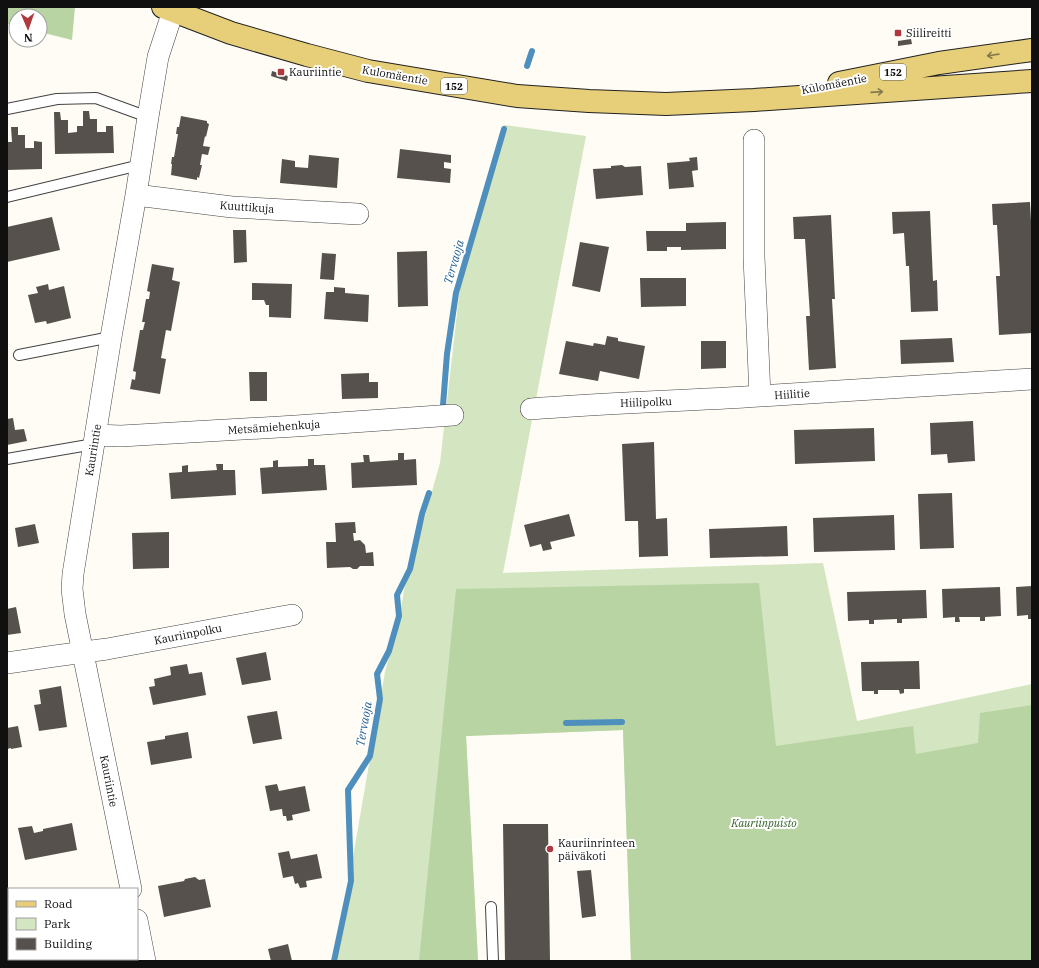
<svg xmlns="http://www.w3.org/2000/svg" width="1039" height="968" font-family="'IBM Plex Serif',serif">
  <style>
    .green { fill: #d3e5c1 }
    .forest { fill: #b8d4a2 }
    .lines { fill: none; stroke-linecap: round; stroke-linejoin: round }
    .stream { stroke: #4f8fbd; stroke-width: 6 }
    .building { fill: #57514d }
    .service-casing { stroke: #434343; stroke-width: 12 }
    .minor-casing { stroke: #434343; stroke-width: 22 }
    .primary-casing { stroke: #212121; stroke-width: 24 }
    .service { stroke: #fff; stroke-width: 10 }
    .minor { stroke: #fff; stroke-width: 21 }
    .primary { stroke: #e7cf7a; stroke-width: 22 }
    .oneway { stroke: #86794a }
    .poi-dot { fill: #af393c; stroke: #fff; stroke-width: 1.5 }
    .labels { text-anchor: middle; stroke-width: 4; stroke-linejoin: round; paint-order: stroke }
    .shield { fill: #fff; stroke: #585858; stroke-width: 1 }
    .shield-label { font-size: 10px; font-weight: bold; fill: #101010 }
    .poi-label { font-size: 11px; fill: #101010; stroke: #fff; text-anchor: start }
    .street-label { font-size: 11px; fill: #101010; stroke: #fff }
    .park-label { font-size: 11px; font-style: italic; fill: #326028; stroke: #fff }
    .water-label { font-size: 12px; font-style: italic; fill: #286293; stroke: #fff }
  </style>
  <rect width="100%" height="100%" fill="#fefcf4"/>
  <path class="green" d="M504,125L586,136L503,573L823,563L857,721L1032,684V961H631L623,730L466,736L478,961H335L385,672L401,609L404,590L440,463L462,269Z"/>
  <path class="forest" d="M7,7H75L72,40L40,32V16H16V26L7,24Z
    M759,583L776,746L913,726L916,754L978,743L980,713L1032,705V961H631L623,730L466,736L478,961H419L456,589Z"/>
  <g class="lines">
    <path class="stream" d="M527,66L532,51
      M443,405L447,354L456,293L504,129
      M566,723L622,722
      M334,961L351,881L348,790L370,756L380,699L377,674L389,651L399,616L397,595L410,569L422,514L429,493"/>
  </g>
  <path class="building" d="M911,39L912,44L898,46V41Z
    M272,71L288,76L287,81L271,76Z
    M83,111H89L90,119H97V132H106V126H113L114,153L55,154L54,112H60L61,120H68V133L77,132V126H83Z
    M181,116L207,121V123L209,124L206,137L205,136L203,146L210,147L208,155L202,154L200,165H202L199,178L197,177V180L171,175L172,164H171L172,157H174L178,134H176L177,127H179Z
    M11,127H18V135H25V148H34V141L42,142V169L7,170V142H12Z
    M400,149L451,155V163L444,162V168L451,169L450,183L397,178Z
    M309,155L339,158L337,188L280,183L282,159L295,161V167L308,168Z
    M697,157L698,170L692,171L694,187L669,189L667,163L690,161L689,158Z
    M622,165L625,167L641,166L643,195L596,199L593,169L611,168V166Z
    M1030,202L1032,240V284H1031V290H1032V313L1031,314L1032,333L999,335L996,276H1000L997,225H993L992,204Z
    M930,211L933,281L937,280L938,311L911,312L909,266H906L904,233L893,234L892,212Z
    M831,215L835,299H832L836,368L809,370L806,316H810L805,239H794L793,217Z
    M52,217L60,250L7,262V227Z
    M726,222V249L681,250V247H667V251H647L646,231H686V223Z
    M233,230H246L247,262L234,263Z
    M580,242L609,247L600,292L572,286Z
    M427,251L428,306L398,307L397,252Z
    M322,253L336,254L334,280L320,279Z
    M152,264L174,268L172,280L180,282L171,331L166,330L161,358L166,359L160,394L130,389L132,379L135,380L136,372L133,371L140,330H143L145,322H142L146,299H149L150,292L147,291Z
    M640,278H686V306L641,307Z
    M252,283L292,284L291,318L269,317V305H266L264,300H252Z
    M48,284L49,290L64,286L71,318L47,324L46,321L35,323L28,295L38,293L36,287Z
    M334,287L345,288V293L369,295L368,322L324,319L326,292H334Z
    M607,336L618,338V341L645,346L639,379L600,371L598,381L559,374L566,341L593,346L594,343L605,345Z
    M952,338L954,362L901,364L900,340Z
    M701,341H726V368L701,369Z
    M249,372H267V401H250Z
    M369,373V382H378V398L342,399L341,374Z
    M13,418L15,430L24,429L27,441L7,445V419Z
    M973,421L975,461L948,463L947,454L931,455L930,423Z
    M874,428L875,461L795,464L794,430Z
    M654,442L656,519L667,518L668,556L639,557L638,521H625L622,444Z
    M398,453H404V460L416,459L417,485L352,488L351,463L364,462L363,455H369L370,462L398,460Z
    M308,459H314V465H325L327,490L262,494L260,468L273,467V461L278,460V467L308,466Z
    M216,464H223V470H235L236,495L171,499L169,473L182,472V466L188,465V472L217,470Z
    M952,493L954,548L920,549L918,494Z
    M569,514L575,536L550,542L552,549L543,551L541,544L530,547L524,525Z
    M894,515L895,550L814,552L813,518Z
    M355,522L356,533H353L354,541L360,540L365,545L366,553L373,552L374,566H360L357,569H353L350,567L327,568L326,542H336L335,523Z
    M35,524L39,543L18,547L15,528Z
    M787,526L788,556L710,558L709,529Z
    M169,532V568L133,569L132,533Z
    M1032,586V619H1028V615L1017,616L1016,587Z
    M1000,587L1001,616L985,617V621H980V617H959L960,622H955V617L943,618L942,589Z
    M926,590L927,618L902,619V623H897V619L874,620V624H869V620L848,621L847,592Z
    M16,607L21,633L7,635V609Z
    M266,652L271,680L242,685L236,658Z
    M919,661L920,689H904V693L900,694L899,690H878V694H874V691H862L861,662Z
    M187,664L189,674L202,672L206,695L153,705L149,687L155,686L154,679L171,675L170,667Z
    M61,686L67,727L39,731L34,705L41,704L39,690Z
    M277,711L282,739L253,744L247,716Z
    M18,726L22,747L11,749V748L7,749V734L8,733L7,728Z
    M188,732L192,758L151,765L147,742L165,739V736Z
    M277,784L279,791L305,786L310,811L292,815L293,820L287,821L286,816H283L282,809L270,811L265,786Z
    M72,823L77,850L25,860L18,828L32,826L34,833L43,831V829Z
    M503,824H548L550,961H505Z
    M289,851L291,859L317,854L322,878L306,881L307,887L300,888L298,883L295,884L293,876L283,878L278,853Z
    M591,870L596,916L582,918L577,871Z
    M195,877L199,880L205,879L211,907L164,917L158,886L184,881L185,879Z
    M288,944L292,961H271L268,949Z
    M66,959H110V961H67Z"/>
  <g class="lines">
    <defs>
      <path id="service" d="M7,109L57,99L96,98L148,117
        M7,197L140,165
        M19,355L111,337
        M7,459L94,444
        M491,907L493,961"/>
      <path id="minor" d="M754,140V257L760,396L1032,379
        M136,195L232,207L358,214
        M531,409C607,403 684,401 760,396
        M95,435L121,436L296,426L453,415
        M7,663L55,656L107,649L292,615
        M131,889L75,614L72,589L73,574L111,337L136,195L148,117L158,57L173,11
        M137,920L145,961"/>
      <path id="primary" d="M163,7L231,33L307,55L368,71L517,96L589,101L666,104L754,100L1032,81
        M839,83L939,63L1032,50"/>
    </defs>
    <use href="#service" class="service-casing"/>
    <use href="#minor" class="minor-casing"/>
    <use href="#primary" class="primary-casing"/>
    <use href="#service" class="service"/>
    <use href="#minor" class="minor"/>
    <use href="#primary" class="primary"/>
  </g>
  <defs><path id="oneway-shaft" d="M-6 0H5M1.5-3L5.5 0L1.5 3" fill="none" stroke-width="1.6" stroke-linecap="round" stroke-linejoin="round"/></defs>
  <g class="oneway">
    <use href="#oneway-shaft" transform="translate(993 55) rotate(172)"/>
    <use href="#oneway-shaft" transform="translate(877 92) rotate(-4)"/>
  </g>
  <g class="poi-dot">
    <rect x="894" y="29" width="8" height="8" rx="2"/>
    <rect x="277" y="68" width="8" height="8" rx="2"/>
    <circle cx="550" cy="849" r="4"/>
  </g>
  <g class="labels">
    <g class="shield">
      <rect x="880" y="64" width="26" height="16" rx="3"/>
      <rect x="441" y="78" width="26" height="16" rx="3"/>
    </g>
    <g class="shield-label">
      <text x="893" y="76">152</text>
      <text x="454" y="90">152</text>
    </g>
    <g class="poi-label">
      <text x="906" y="37">Siilireitti</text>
      <text x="289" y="76">Kauriintie</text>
      <text x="558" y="847">Kauriinrinteen<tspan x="558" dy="13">päiväkoti</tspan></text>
    </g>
    <g class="street-label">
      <text transform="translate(395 75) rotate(10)" y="4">Kulomäentie</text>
      <text transform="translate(834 84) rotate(-11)" y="4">Kulomäentie</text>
      <text transform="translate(247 207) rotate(4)" y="4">Kuuttikuja</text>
      <text transform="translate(792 394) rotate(-4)" y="4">Hiilitie</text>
      <text transform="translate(646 402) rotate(-2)" y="4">Hiilipolku</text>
      <text transform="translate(274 427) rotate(-4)" y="4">Metsämiehenkuja</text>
      <text transform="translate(93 450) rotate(-81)" y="4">Kauriintie</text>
      <text transform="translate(188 634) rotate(-11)" y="4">Kauriinpolku</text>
      <text transform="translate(109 781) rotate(79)" y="4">Kauriintie</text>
    </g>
    <g class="park-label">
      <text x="764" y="827">Kauriinpuisto</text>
    </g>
    <g class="water-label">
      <text transform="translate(454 262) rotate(-74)" y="4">Tervaoja</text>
      <text transform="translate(364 724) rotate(-80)" y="4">Tervaoja</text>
    </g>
  </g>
  <rect width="1039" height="968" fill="none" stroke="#101010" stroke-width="16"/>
  <rect x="8" y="888" width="130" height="72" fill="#ffffff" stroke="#9f9f9f"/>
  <rect x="16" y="901" width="20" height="6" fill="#e7cf7a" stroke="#9f9f9f"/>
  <text x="44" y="908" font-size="12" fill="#101010">Road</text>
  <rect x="16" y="918" width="20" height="12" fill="#d3e5c1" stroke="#9f9f9f"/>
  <text x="44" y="928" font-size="12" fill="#101010">Park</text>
  <rect x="16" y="938" width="20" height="12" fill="#57514d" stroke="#9f9f9f"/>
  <text x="44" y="948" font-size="12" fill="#101010">Building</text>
  <g transform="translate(28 28) rotate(178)"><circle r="19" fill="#ffffff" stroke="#9f9f9f"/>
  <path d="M0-3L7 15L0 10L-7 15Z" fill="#af393c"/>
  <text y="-6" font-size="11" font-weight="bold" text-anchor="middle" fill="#101010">N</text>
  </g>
</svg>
